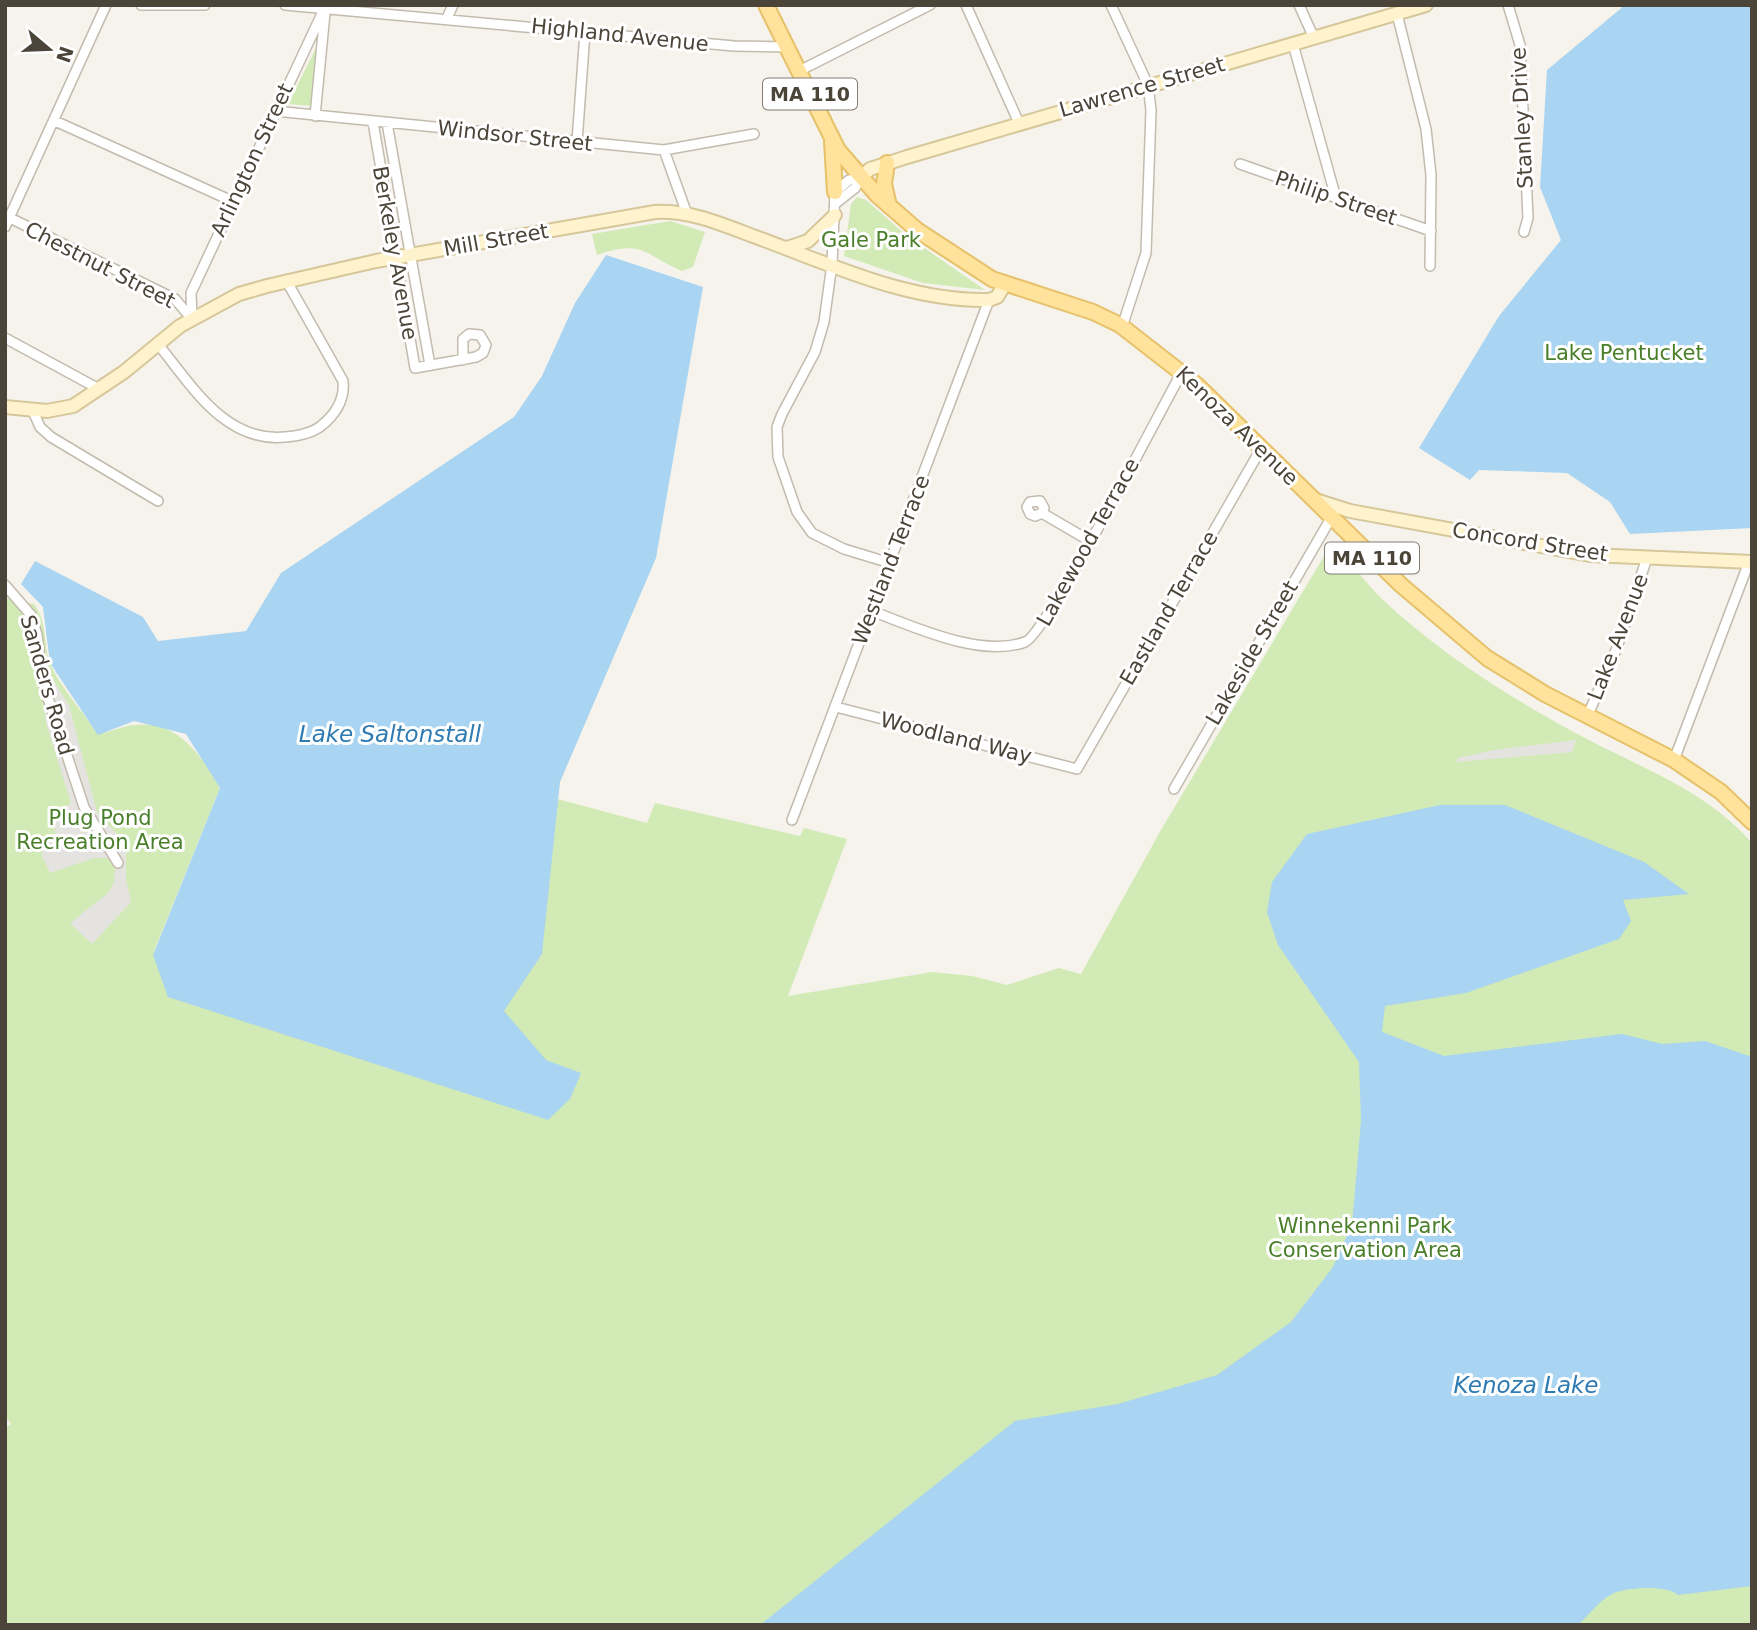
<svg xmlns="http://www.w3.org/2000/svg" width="1757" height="1630" font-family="'DejaVu Sans',sans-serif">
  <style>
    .green { fill: #d2eab5 }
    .parking { fill: #e5e3e0 }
    .water { fill: #a9d4f2 }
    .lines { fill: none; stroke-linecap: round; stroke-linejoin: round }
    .street-casing { stroke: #c2bbae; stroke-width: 12 }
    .secondary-casing { stroke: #d6c79b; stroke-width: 16 }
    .primary-casing { stroke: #e6c16a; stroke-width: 18 }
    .street { stroke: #fff; stroke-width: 9 }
    .secondary { stroke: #fff3cd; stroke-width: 12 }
    .primary { stroke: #ffe39c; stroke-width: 14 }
    .labels { text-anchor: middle; stroke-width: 6; stroke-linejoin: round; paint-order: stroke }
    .shield { fill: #fff; stroke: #817c74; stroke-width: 2 }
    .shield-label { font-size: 19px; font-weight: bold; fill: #4b4439 }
    .street-label { font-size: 21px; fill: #4b4439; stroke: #fff }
    .park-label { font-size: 21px; fill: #4a7f2a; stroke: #fff }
    .water-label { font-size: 23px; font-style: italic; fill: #2e7ab2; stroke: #fff }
  </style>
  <rect width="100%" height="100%" fill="#f6f3ec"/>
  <path class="green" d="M318,44L312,106L288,104Z
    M857,197L866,200L907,236L985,290L923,283L844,256L851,204Z
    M670,221L705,232L693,267L682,271C644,255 644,239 597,255L592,234Z
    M1333,541C1349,560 1364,581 1381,598C1440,654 1515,701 1587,739C1644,769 1708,792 1752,843V1625H5V1428L11,1424L5,1416V598L34,604C49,625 42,643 51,666C60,686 85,715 98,734C110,732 123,726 135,725C178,720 201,755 220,788L154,951L157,965L538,1062L495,1009L550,797L647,823L655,803L800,836L804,828L847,839L788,996L932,972L972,976L1007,985L1059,968L1081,974L1161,830Z"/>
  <path class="parking" d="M49,674L69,705L97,812L126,844V879L131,902L92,944L70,923L108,893L114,882L115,868L107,858H94L50,873L41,854L55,834L54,816L71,803L46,723L39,676Z
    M1576,740L1572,752L1457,762L1458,758L1494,750Z"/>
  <path class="water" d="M1625,5H1752V528L1630,534L1610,502L1567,473L1479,470L1470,480L1419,448L1499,316L1561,240L1540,187L1547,70Z
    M606,255L703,287L656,558L560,782L542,954L504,1011L546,1060L581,1073L570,1099L548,1120L168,997L153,955L220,788L186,734L134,721L98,735L50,663L43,607L21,584L35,561L143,617L158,641L246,631L281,573L514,417L542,376L575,303Z
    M1440,805H1505L1644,862L1689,894L1623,900L1631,921L1619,939L1466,993L1385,1006L1382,1032L1444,1056L1622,1034L1662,1044L1705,1041L1752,1057V1586L1678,1595C1667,1585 1626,1587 1612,1594C1600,1600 1588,1616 1578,1625H760L1015,1421L1118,1404L1217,1375L1291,1322L1333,1267L1352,1224L1361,1121L1359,1062L1278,945L1267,912L1272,882L1307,834Z"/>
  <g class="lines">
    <defs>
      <path id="street" d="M141,5H205
        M285,5L734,46L787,47
        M966,5L1019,123
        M1111,5L1148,85L1151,110L1146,253L1122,327
        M1299,5L1314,38
        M1508,5L1520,45L1528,218L1524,232
        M1397,14L1426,129L1431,175L1430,266
        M447,18L453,5
        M1293,44L1336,198
        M799,71L930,5
        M275,111L664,150L754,134
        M315,116L325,13
        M55,121L232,201
        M373,122L415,368L476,357L483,353L486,345L480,335L469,334L463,339V360
        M387,123L430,365
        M577,142L585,32
        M664,150L687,214
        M1240,164L1431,231
        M861,177L849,180L835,192L832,264L824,322L815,352L782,414L777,427L778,457L797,512L812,533L844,549L890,563
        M836,203L855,188L861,177
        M6,216L175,299L192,319
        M5,227L106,5
        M192,319L191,293L326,5
        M5,338L99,389
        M157,343C191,384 224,443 285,437C297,436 311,434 321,426C336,414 345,400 343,381L286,280
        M33,411L40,427L51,437L158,501
        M1042,513L1035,516L1030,514L1027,507L1030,502L1040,501L1044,508L1042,513L1090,541
        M5,585L31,615L37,635L43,683L84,807L118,863
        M872,611C914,627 981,658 1025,642C1046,635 1162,407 1182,372
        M836,707L1077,769L1262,447
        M1587,717L1616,650L1647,558
        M1674,760L1749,562
        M1174,789L1331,518
        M792,820L989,300"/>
      <path id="secondary" d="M861,177L870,169L907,157L1426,5
        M787,248L808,241L835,215
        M5,407L47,411L73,406L124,372L180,326L239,294L267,286L376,261L655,212C689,210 721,224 753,236C828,263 907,302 989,300L997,297L1005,284
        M1312,499L1350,511L1590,555L1752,562"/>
      <path id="primary" d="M766,5L838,150L877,195L917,230L992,279L1093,312L1120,325L1197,385L1401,585L1487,658L1545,694L1674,760L1721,792L1752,822
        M832,141L835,192
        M887,163L884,184L889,206"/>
    </defs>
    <use href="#street" class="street-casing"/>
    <use href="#secondary" class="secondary-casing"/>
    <use href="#primary" class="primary-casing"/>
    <use href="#street" class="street"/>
    <use href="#secondary" class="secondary"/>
    <use href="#primary" class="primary"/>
  </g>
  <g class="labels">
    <g class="shield">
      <rect x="763" y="78.5" width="94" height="31" rx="5"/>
      <rect x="1325" y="542.5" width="94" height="31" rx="5"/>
    </g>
    <g class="shield-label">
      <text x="810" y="101">MA 110</text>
      <text x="1372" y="565">MA 110</text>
    </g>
    <g class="street-label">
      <text transform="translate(620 35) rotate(6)" y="7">Highland Avenue</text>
      <text transform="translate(1142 87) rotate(-16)" y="7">Lawrence Street</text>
      <text transform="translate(1522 118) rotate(-93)" y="7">Stanley Drive</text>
      <text transform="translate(515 136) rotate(6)" y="7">Windsor Street</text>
      <text transform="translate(252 160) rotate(-65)" y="7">Arlington Street</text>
      <text transform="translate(1336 198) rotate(19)" y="7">Philip Street</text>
      <text transform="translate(496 240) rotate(-10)" y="7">Mill Street</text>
      <text transform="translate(395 253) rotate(80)" y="7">Berkeley Avenue</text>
      <text transform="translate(100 265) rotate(27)" y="7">Chestnut Street</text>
      <text transform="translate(1237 426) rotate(44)" y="7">Kenoza Avenue</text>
      <text transform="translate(1088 542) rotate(-61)" y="7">Lakewood Terrace</text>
      <text transform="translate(1530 542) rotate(9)" y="7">Concord Street</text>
      <text transform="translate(891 560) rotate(-69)" y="7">Westland Terrace</text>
      <text transform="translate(1169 608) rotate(-60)" y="7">Eastland Terrace</text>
      <text transform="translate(1618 637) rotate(-69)" y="7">Lake Avenue</text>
      <text transform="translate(1252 653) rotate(-60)" y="7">Lakeside Street</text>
      <text transform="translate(47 685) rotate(74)" y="7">Sanders Road</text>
      <text transform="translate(956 738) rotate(14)" y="7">Woodland Way</text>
    </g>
    <g class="park-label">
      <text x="871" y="247">Gale Park</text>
      <text x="1624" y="360">Lake Pentucket</text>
      <text x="100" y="825">Plug Pond<tspan x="100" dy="24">Recreation Area</tspan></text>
      <text x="1365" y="1233">Winnekenni Park<tspan x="1365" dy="24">Conservation Area</tspan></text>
    </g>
    <g class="water-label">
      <text x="390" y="742">Lake Saltonstall</text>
      <text x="1526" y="1393">Kenoza Lake</text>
    </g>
  </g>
  <rect width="1757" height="1630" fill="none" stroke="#4b4439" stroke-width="14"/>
  <g transform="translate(49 49) rotate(109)" stroke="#ffffff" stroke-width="5" paint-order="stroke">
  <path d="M0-5L12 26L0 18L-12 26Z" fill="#4b4439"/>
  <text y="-10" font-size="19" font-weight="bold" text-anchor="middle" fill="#4b4439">N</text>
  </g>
</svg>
